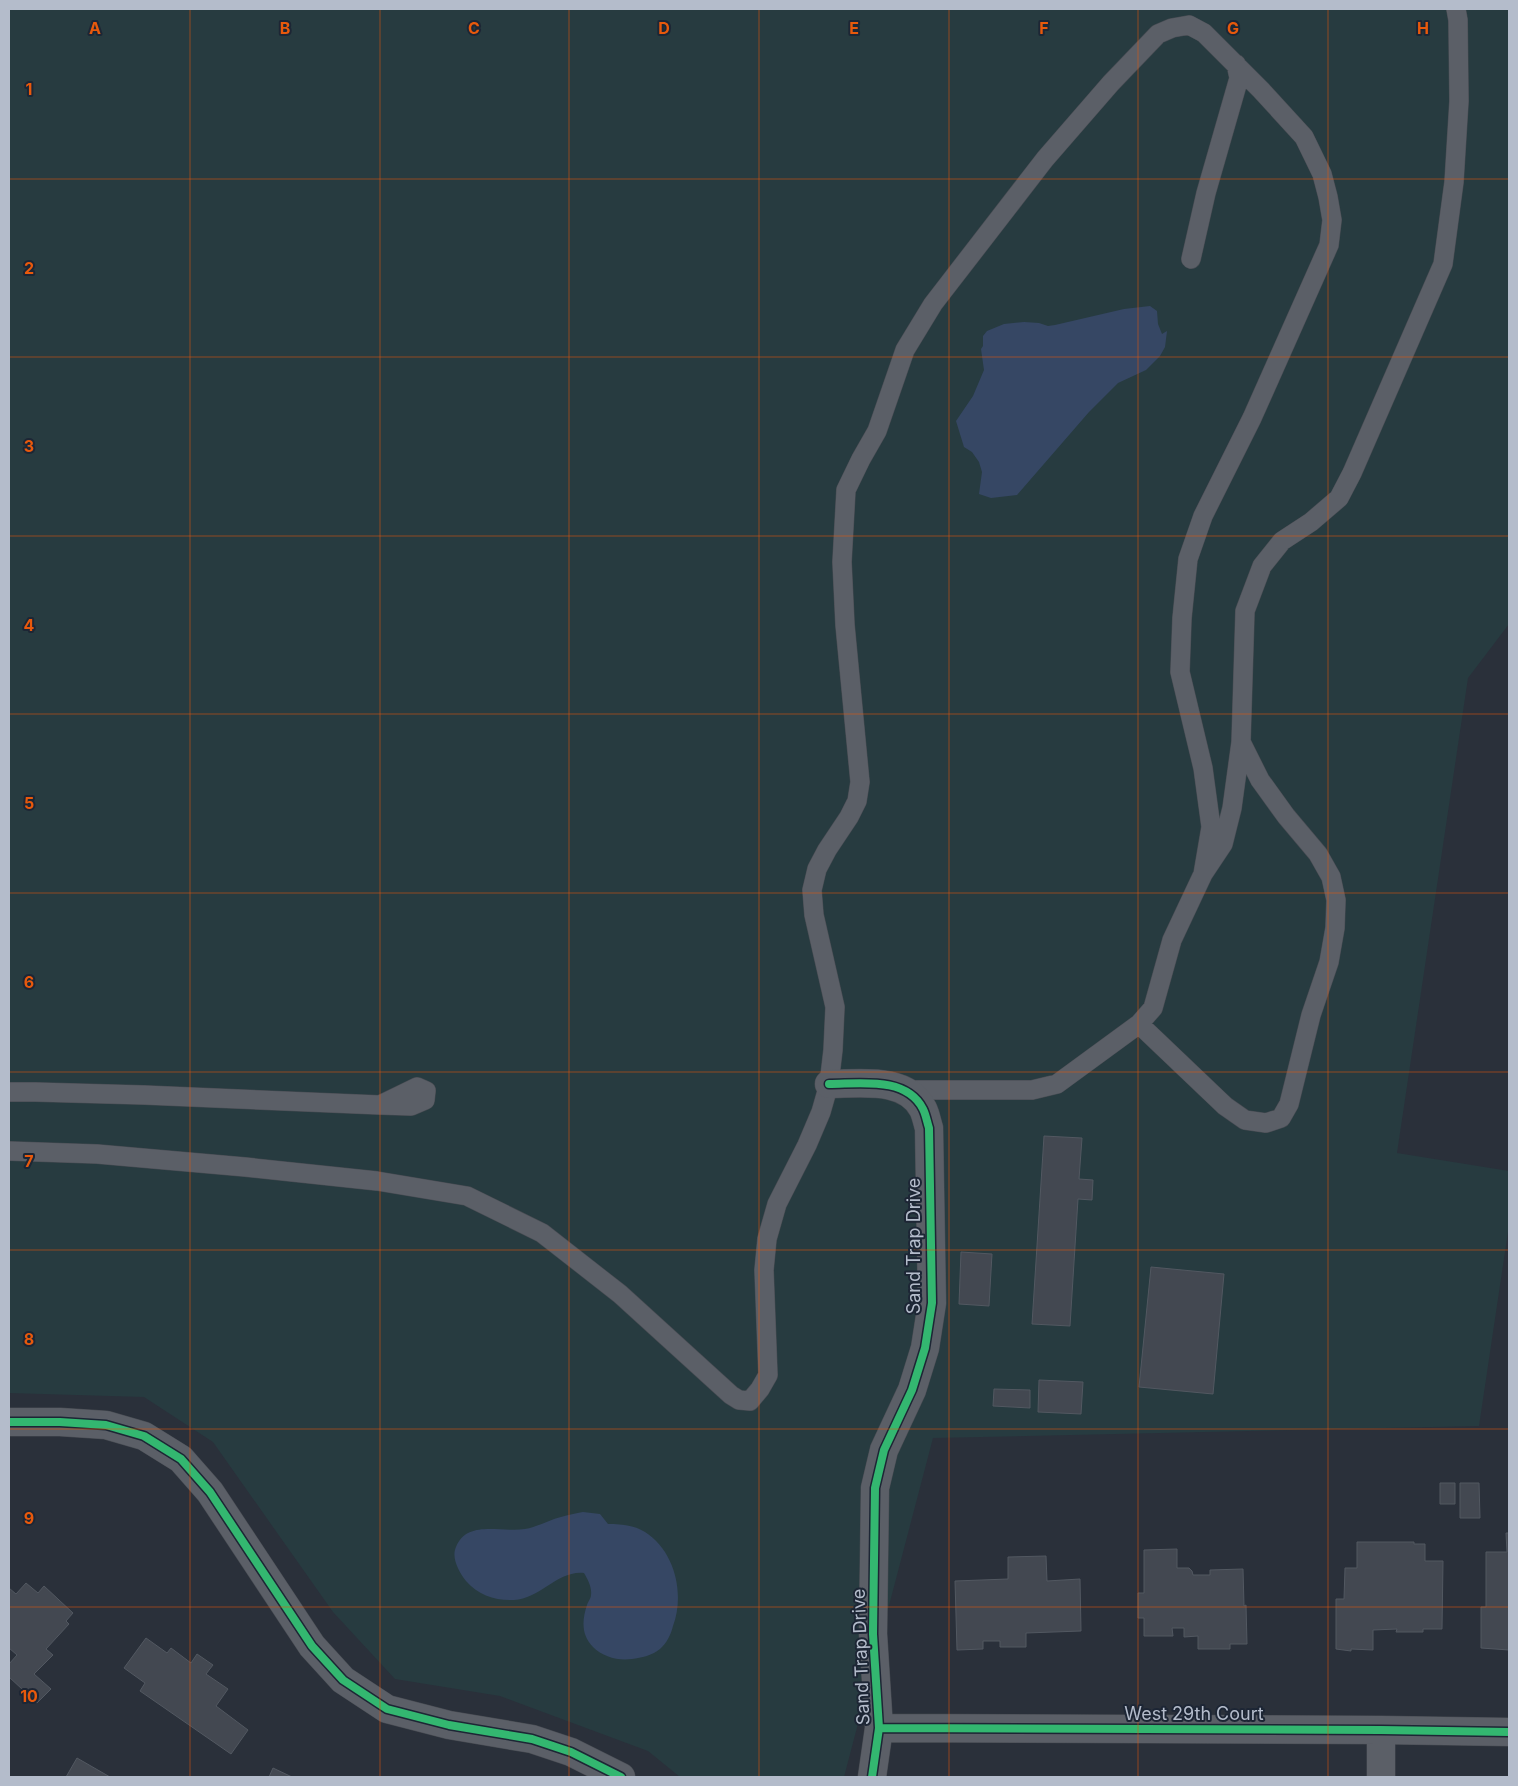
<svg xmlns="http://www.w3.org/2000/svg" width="1518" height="1786" font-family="Inter,sans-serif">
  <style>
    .green { fill: #273b40 }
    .water { fill: #364764 }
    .building { fill: #434851; stroke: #525861 }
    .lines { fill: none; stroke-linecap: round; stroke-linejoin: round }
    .service-casing { stroke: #474b52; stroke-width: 20 }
    .minor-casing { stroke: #474b52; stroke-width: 29 }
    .service { stroke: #5b5f67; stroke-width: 19 }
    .minor { stroke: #5b5f67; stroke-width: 28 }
    .cycleway-casing { stroke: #1d2635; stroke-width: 11 }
    .cycleway { stroke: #33b770; stroke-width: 8 }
    .grid { fill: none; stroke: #e8590c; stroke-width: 1; stroke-opacity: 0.55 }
    .labels { text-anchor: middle; stroke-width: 4; stroke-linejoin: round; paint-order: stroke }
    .street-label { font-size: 18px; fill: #b4bccb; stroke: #1d2635 }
    .grid-label { font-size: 16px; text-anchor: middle; font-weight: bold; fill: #e8590c; stroke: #1d2635; stroke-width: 4; stroke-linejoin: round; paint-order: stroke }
  </style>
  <rect width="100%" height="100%" fill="#2a303a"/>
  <path class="green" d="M9,9H1509V624L1468,678L1397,1153L1509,1171V1225L1479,1426L933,1438L844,1777H680L648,1751L500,1696L395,1679L333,1612L213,1442L144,1397L9,1393Z"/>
  <path class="water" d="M1150,306L1157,311L1158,324L1162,334L1167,331L1165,347L1160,356L1146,370L1118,383L1089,412L1017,495L991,498L979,494L982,472L979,462L972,452L964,447L956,421L973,396L984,370L981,349L983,346V336L987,331L1004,324L1024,322L1039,323L1048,326L1055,325L1124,309Z
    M583,1512L600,1514L608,1524C621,1524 634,1525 645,1532C675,1551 685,1594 673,1626C671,1634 667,1643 660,1649C653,1655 641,1658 632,1659C618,1661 603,1657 593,1647C581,1635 582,1620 587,1605C588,1602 591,1598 591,1595C592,1587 588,1580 584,1573C558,1570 540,1599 514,1600C496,1601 478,1595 466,1581C459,1572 451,1558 456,1547C467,1519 502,1533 525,1529C537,1527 549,1520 561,1517C568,1515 576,1513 583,1512Z"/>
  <path class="building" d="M1044,1136L1082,1138L1079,1179L1093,1180L1092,1200L1078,1199L1070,1326L1032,1324Z
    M961,1252L992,1254L989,1306L959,1304Z
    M1151,1267L1224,1274L1213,1394L1139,1387Z
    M1039,1380L1083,1382L1081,1414L1038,1412Z
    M994,1389L1030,1390V1408L993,1406Z
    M1440,1483H1455V1504H1440Z
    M1460,1483H1479L1480,1518H1460Z
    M1506,1533H1509V1650L1481,1648V1607H1486V1552H1507Z
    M1357,1542H1414V1544H1425V1561H1443L1442,1629H1423V1632H1396L1397,1629L1373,1630V1650L1351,1649V1651L1336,1649V1599H1344L1345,1568H1357Z
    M1177,1549V1568H1189L1192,1571L1193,1575H1210V1570L1243,1569L1244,1606L1246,1605L1247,1644H1230V1649H1198V1636L1184,1637V1628H1172L1173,1636H1144V1618H1138V1593H1144V1550Z
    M1046,1556L1047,1581L1080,1579L1081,1631L1026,1633V1647H1000V1641H983V1649L957,1650L955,1581L1008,1579V1557Z
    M26,1583L38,1593L44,1586L73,1613L66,1621L69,1624L46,1649L53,1655L34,1674L51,1689L37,1703L9,1677V1664L17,1655L9,1648V1588L16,1594Z
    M146,1638L167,1653L171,1648L191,1663L197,1654L213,1665L206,1674L228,1689L216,1706L248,1730L231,1754L140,1691L145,1683L124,1668Z
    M77,1758L110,1777H66Z
    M273,1768L292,1777H269Z"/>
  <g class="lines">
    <defs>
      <path id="service" d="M1191,259L1206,193L1239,78L1236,64
        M1139,1024L1225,1106L1245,1120L1266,1123L1281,1118L1289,1104L1311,1015L1329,962L1335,928L1336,900L1331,877L1318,854L1286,816L1260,780L1241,742
        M906,1090H1032L1057,1084L1139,1024L1153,1008L1172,940L1203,874L1223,844L1232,808L1241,742L1245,611L1262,566L1282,541L1311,522L1339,498L1352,473L1443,264L1454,182L1459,101L1458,20L1456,9
        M9,1092H35L144,1095L380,1105L411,1106L425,1100L426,1091L417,1087L380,1105
        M9,1151L97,1154L245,1167L377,1181L467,1196L542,1233L620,1294L731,1395L739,1400L750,1401L760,1389L768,1375L764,1270L767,1239L777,1204L807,1145L821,1112L829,1084L833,1050L835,1007L814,915L812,890L817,869L827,850L849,817L857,801L860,782L845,625L842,562L846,490L861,459L877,431L905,350L933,304L1045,159L1111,83L1158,34L1172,28L1189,25L1204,33L1261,90L1304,137L1322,174L1328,197L1332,220L1329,245L1252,418L1203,516L1188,559L1182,618L1180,672L1203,768L1211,827L1203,874"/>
      <path id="minor" d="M829,1084C860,1084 906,1076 923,1109C926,1115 927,1122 929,1128L932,1303L925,1348L912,1390L884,1450L875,1488L873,1634L879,1728L872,1777
        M9,1422H60L106,1425L144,1436L181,1459L210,1492L312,1646L343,1680L387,1709L449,1725L532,1739L571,1752L621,1777
        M879,1728L1381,1730L1509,1732
        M1381,1730V1777"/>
    </defs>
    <use href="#service" class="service-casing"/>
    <use href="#minor" class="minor-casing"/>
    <use href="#service" class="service"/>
    <use href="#minor" class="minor"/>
    <defs>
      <path id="cycleway" d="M829,1084C860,1084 906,1076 923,1109C926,1115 927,1122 929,1128L932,1303L925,1348L912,1390L884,1450L875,1488L873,1634L879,1728L872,1777
        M9,1422H60L106,1425L144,1436L181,1459L210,1492L312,1646L343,1680L387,1709L449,1725L532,1739L571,1752L621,1777
        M879,1728L1381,1730L1509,1732"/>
    </defs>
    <use href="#cycleway" class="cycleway-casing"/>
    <use href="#cycleway" class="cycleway"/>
  </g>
  <path class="grid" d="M190,9V1777M380,9V1777M569,9V1777M759,9V1777M949,9V1777M1138,9V1777M1328,9V1777M9,179H1509M9,357H1509M9,536H1509M9,714H1509M9,893H1509M9,1072H1509M9,1250H1509M9,1429H1509M9,1607H1509"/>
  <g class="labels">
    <g class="street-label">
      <text transform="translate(914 1246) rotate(-90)" y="6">Sand Trap Drive</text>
      <text transform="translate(861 1657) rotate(-92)" y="6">Sand Trap Drive</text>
      <text x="1194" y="1720">West 29th Court</text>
    </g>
  </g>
  <g class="grid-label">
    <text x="95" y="34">A</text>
    <text x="285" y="34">B</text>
    <text x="474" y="34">C</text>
    <text x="664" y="34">D</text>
    <text x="854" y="34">E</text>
    <text x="1044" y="34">F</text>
    <text x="1233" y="34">G</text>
    <text x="1423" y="34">H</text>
    <text x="29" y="95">1</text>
    <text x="29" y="274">2</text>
    <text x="29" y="452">3</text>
    <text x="29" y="631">4</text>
    <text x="29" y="809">5</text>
    <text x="29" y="988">6</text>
    <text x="29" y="1167">7</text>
    <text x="29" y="1345">8</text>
    <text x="29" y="1524">9</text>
    <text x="29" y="1702">10</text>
  </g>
  <rect width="1518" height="1786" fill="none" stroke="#b4bccb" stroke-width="20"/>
</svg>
